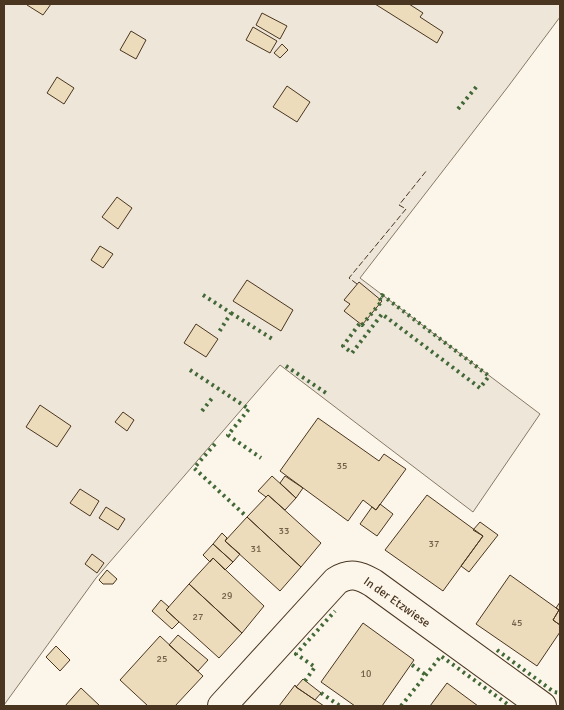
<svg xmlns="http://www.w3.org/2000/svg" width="564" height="710" font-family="Signika,sans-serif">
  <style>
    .green { fill: #ede6d9; stroke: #887966 }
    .building { fill: #ecdcbc; stroke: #4a3520 }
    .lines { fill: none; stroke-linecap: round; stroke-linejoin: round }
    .minor-casing { stroke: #4a3520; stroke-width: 30 }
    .minor { stroke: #fbf6e9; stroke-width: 28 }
    .hedge { stroke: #436837; stroke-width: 4; stroke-dasharray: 2.5 4; stroke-linecap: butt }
    .fence { stroke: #4a3520; stroke-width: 1; stroke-dasharray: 6 2.5; stroke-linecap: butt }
    .labels { text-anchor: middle; stroke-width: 4; stroke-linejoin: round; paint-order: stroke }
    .number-label { font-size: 10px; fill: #725f47 }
    .street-label { font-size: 12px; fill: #4a3520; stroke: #fbf6e9 }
  </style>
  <rect width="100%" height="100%" fill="#fbf6e9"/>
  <path class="green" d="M4,4H560V17L507,88L360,278L540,414L473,512L280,365L96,578L4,705Z"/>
  <path class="building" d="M28,4H51L43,15L27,5Z
    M375,4H409L423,13L420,17L443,32L437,43Z
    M262,13L287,26L280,39L256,25Z
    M253,27L277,41L270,53L246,40Z
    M131,31L146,40L136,59L120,50Z
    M282,44L288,50L280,58L274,53Z
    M57,77L74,88L64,104L47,93Z
    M287,86L310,102L297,122L273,107Z
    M117,197L132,208L118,229L102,217Z
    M100,246L113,254L103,268L91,260Z
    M247,280L293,310L281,331L233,301Z
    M359,282L382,301L362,325L344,311L350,304L344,300Z
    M196,324L218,339L206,357L184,343Z
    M40,405L71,426L57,447L26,427Z
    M123,412L134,420L127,431L115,422Z
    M318,418L379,461L384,454L406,469L376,510L363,500L348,521L280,471Z
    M272,476L296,498L285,510L268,495L266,497L258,491Z
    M285,476L303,488L296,498L280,483Z
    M80,489L99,501L90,516L70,503Z
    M268,495L321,543L301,567L247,517Z
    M427,495L483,536L443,591L385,550Z
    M380,504L393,514L377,536L360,524L372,507L376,510Z
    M106,507L125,519L118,530L99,518Z
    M247,517L301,567L280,591L225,541Z
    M480,522L498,535L469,572L461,566L483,536L473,530Z
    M222,533L227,538L225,541L240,554L233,562L213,544Z
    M213,544L233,562L225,570L213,558L210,562L203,555Z
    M92,554L104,563L97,573L85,564Z
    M213,558L264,606L242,633L189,584Z
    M107,570L117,579L113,584H103L99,580Z
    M510,575L559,610L553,620L560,625V632L537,666L476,624Z
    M189,584L242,633L219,658L166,610Z
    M161,600L169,607L166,610L179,622L172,629L152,611Z
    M560,602V625L553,620L559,610L556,608Z
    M363,623L414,660L382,706H355L321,682Z
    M178,635L208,660L198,671L169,645Z
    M160,636L203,676L175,706H148L120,680Z
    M56,646L70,660L60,671L46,657Z
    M303,679L321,693L315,700L296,687Z
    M447,683L478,706H430Z
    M295,685L296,687L324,706H279Z
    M81,688L100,706H65Z"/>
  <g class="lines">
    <defs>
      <path id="minor" d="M222,706L336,581C350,572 359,575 373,583L542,706"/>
    </defs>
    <use href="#minor" class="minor-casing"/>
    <use href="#minor" class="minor"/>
    <path class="hedge" d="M458,109L477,86
      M203,295L231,313L219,332
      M382,295L489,376L480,388L382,314L352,353L343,346L360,323L362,325L382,301L379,298Z
      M231,313L274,340
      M286,366L326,393
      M190,370L249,409L228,435L261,458
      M202,411L213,397
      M215,444L194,468L247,517
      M497,650L554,692L560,693
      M412,665L426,675
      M305,681L315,667L296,654L335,611
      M321,693L340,706
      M401,706L441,656L510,706"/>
    <path class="fence" d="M357,284L349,278L406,209L399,205L427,170"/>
  </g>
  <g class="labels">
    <g class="number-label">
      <text x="342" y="469">35</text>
      <text x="284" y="534">33</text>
      <text x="434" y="547">37</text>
      <text x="256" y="552">31</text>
      <text x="227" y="599">29</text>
      <text x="198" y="620">27</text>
      <text x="517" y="626">45</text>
      <text x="162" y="662">25</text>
      <text x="366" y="677">10</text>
    </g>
    <g class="street-label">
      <text transform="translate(397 602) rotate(35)" y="4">In der Etzwiese</text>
    </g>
  </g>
  <rect width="564" height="710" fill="none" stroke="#4a3520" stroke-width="10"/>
</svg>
